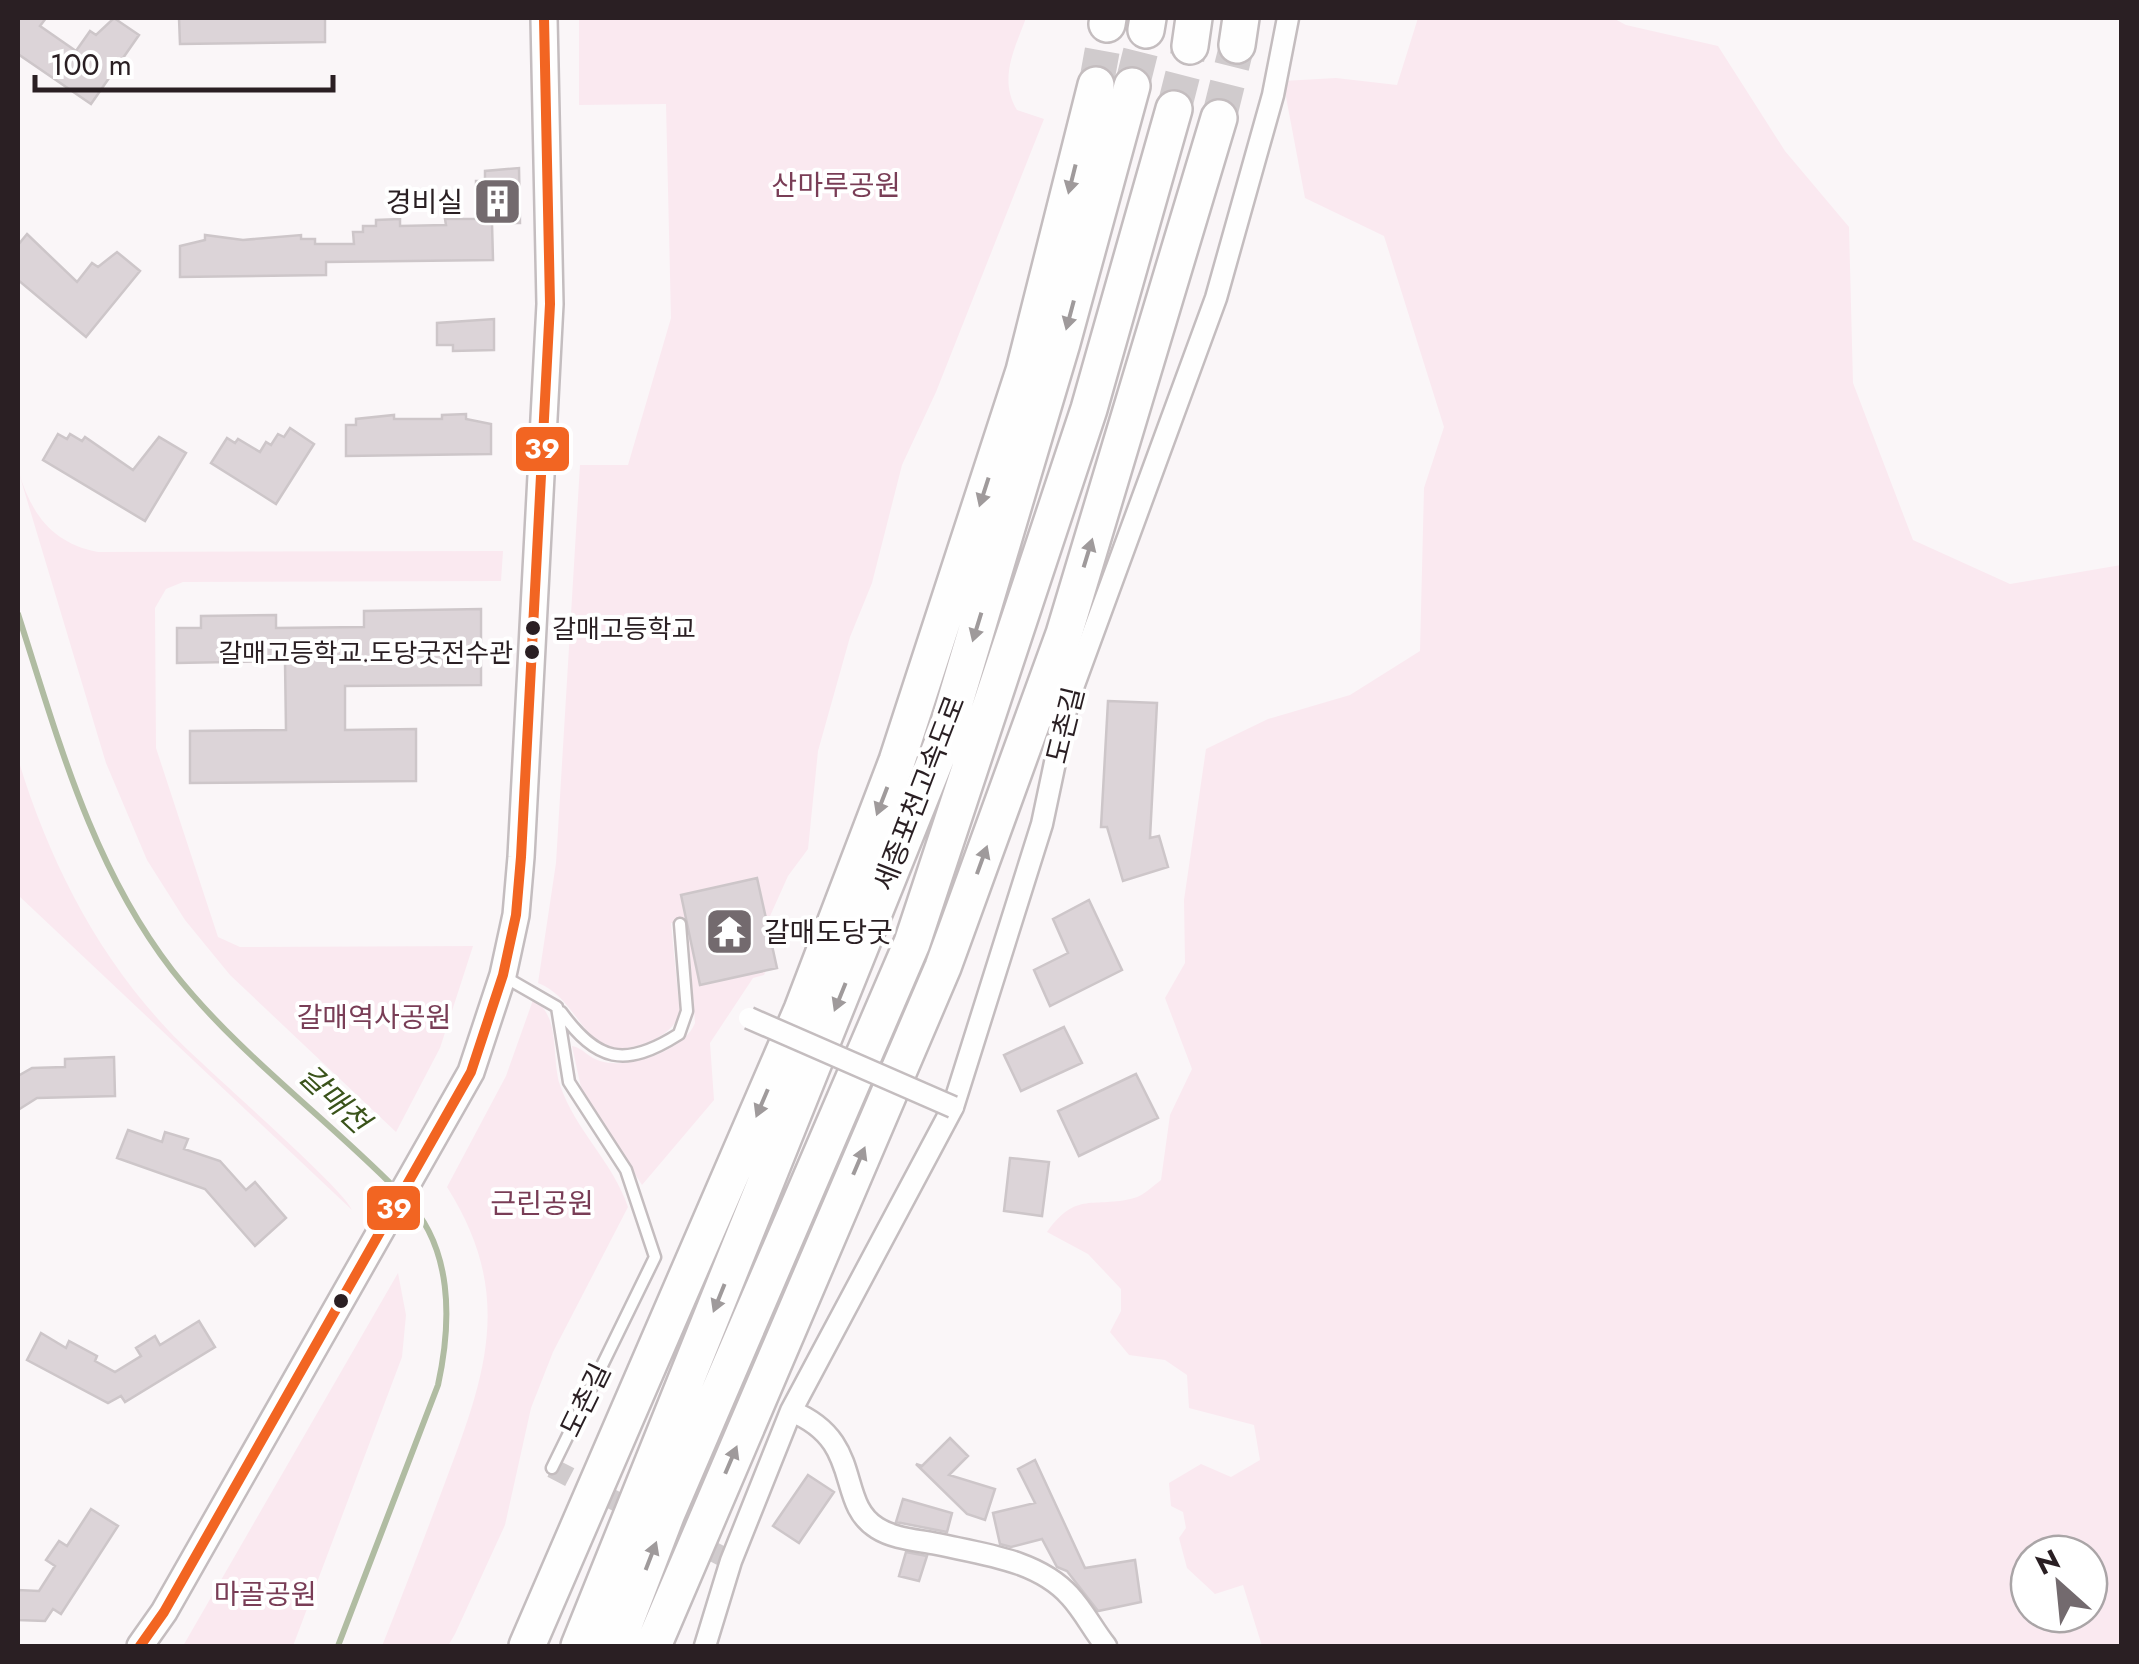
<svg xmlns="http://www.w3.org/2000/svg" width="2139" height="1664" font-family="Jost,'Noto Sans KR',sans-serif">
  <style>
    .green { fill: #fae9f0; fill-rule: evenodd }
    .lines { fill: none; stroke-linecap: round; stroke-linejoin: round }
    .stream { stroke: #b0bca2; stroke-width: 6 }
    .building { fill: #dcd4d8; stroke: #cdc6c9; stroke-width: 2.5 }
    .minor-tunnel { stroke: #d0cbcd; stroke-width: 20; stroke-dasharray: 20 10; stroke-linecap: butt }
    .motorway-tunnel { stroke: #d0cbcd; stroke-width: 35; stroke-dasharray: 35 18; stroke-linecap: butt }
    .service-casing { stroke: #c4bdbf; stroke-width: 15 }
    .minor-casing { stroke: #c4bdbf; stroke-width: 25 }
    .tertiary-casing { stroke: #c4bdbf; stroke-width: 30 }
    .motorway-casing { stroke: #c4bdbf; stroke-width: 40 }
    .service { stroke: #fefefe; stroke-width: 10 }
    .minor { stroke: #fefefe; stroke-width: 20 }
    .tertiary { stroke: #fefefe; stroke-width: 25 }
    .motorway { stroke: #fefefe; stroke-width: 35 }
    .minor-bridge-casing { stroke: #c4bdbf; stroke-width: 25; stroke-linecap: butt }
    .minor-bridge { stroke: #fefefe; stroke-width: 20 }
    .bus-1-casing { stroke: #fff; stroke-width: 18 }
    .bus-1 { stroke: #f26522; stroke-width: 10 }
    .oneway { fill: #9f9a9b }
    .bus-dot { fill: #2a1f23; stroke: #fff; stroke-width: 4 }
    .labels { text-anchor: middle; stroke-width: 8; stroke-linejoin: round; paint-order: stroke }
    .bus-label { font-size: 26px; fill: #2a1f23; stroke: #fff; text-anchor: start }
    .park-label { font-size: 28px; fill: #793d56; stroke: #fff }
    .poi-label { font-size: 28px; fill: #2a1f23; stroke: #fff; text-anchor: end }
    .street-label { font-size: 28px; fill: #2a1f23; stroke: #fff }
    .water-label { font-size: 30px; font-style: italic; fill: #3a531a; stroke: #fff }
    .line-badge { stroke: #fff; stroke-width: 4 }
    .badge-label { font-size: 28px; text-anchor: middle; font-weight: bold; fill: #fff }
  </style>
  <rect width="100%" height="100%" fill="#faf6f8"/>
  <path class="green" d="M579,18H1026C1015,48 998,79 1017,110L1044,119L936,392L902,465L872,583L850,637L818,751L808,849L788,876L766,925L772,958L764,975L753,978L710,1043L714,1100L642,1185L582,1092L572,1046C583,1048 589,1058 600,1061C628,1070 684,1051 695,1023L688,926L671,923L680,1014C668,1042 633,1049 606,1050C579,1030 569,995 538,983L556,863L580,465H628L671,318L666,104L579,105Z
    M1418,18H1613L1626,25L1718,46L1785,151L1849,227L1853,383L1913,540L2010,584L2121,565V1646H1262L1243,1585L1215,1594L1187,1568L1179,1538L1186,1528L1183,1512L1171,1506L1169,1483L1201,1464L1231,1477L1260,1460L1254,1425L1189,1408L1187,1375L1165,1360L1129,1355L1110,1332L1121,1311V1289L1088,1254L1047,1232C1077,1190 1093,1209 1134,1198C1143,1196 1153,1186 1161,1180L1170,1115L1192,1069L1165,998L1185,963L1184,900L1206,749L1268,719L1350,695L1420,651L1424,488L1444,427L1384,236L1305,198L1283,81L1336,78L1397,85ZM2029,1554H2089V1614H2029Z
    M18,470C31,513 51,543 98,552L503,551L501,581L183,582L166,589L155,608L156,748L218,937L240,947L473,946L440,1048L396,1132L230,975L185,920L147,860L106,763Z
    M18,759C49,860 95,952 168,1030C196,1061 345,1189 352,1210L18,895Z
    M533,1000C561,1014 551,1058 560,1085C575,1130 613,1162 628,1207L553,1352L531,1408L505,1525L455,1634L448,1646H382C403,1594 423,1541 443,1488C485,1377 516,1296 447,1187L506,1076Z
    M398,1273L406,1315L402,1357L293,1646H183Z"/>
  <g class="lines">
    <path class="stream" d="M18,614C58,738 91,865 172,970C236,1052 323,1115 396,1189
      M338,1646L438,1385C452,1321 453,1247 405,1198"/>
  </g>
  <path class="building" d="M18,18H46L40,26L76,51L90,31L96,35L114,18L139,35L91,104L18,54Z
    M179,18H325V42L180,44Z
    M519,168L520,223H492L493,260L326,262V275L180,277V246L205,240V235L243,240L301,235V239H315V244H354L353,232H363V226H376V220L400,219V226L446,225L445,219H476V181H485V171Z
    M27,234L77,282L92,263L98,267L117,252L140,271L86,337L18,280V245Z
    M494,319V350L453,351V345H437V323Z
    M466,414V419L491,424V454L346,456V425H356V419L394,415V419H442V415Z
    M290,428L314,444L276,504L211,463L227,438L235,443L238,439L260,452L266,442L271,445L278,434L284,437Z
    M58,434L67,439L70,434L82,441L85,437L133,470L159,437L186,453L145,521L43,460Z
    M481,609V685L345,686V730L416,729V781L190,783V731L286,730L285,661L177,663V628H201V616L276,615V628L364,627V611Z
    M1108,701L1157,703L1150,838L1159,836L1168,867L1123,881L1107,827H1101Z
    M757,878L777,968L700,985L681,895Z
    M1089,900L1122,970L1050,1006L1034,970L1068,953L1053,919Z
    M1064,1027L1082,1063L1021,1091L1004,1055Z
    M114,1057L115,1096L37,1098L18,1110V1076L32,1068L65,1067V1059Z
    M1136,1074L1158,1118L1079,1156L1058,1111Z
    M128,1130L162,1142L165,1132L188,1139L184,1149L220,1161L246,1190L255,1182L286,1218L255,1246L205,1189L117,1158Z
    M1010,1158L1049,1162L1042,1216L1004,1211Z
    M199,1321L215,1347L125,1402L121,1396L108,1403L27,1360L41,1333L66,1348L69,1341L97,1356L95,1361L115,1372L141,1356L136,1348L155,1336L160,1345Z
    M950,1438L968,1456L949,1475L995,1489L985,1520L967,1514L916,1464L922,1466Z
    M1035,1460L1085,1568L1135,1560L1141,1602L1098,1611L1067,1571L1057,1567L1042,1539L1011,1547L1000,1544L993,1513L1035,1503L1018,1469Z
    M808,1475L834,1492L799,1543L773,1526Z
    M903,1499L952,1513L947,1532L896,1522Z
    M91,1509L118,1526L61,1614L53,1609L45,1621L18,1620V1590L39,1591L55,1566L46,1560L59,1541L67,1546Z
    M906,1552L927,1556L919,1581L899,1576Z"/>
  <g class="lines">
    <path class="minor-tunnel" d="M552,1468L731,1561"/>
    <path class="motorway-tunnel" d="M1096,85L1107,24
      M1132,86L1146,30
      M1174,109L1190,46
      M1219,118L1237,45"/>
    <defs>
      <path id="service" d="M503,976L557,1007L569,1082L626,1170L655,1257L552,1468
        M561,1012C597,1061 624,1069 679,1034L687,1011L680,924"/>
      <path id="minor" d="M791,1411C865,1441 835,1502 877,1528C894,1539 918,1540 937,1544C982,1554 1038,1560 1070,1596C1084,1611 1093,1630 1106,1646
        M705,1646L731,1561L791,1411L953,1107L1042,824L1068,701L1216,298L1273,95L1288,18"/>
      <path id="tertiary" d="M140,1646L164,1612L471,1072L503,975L516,915L521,857L550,304L544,18"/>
      <path id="motorway" d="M1107,24L1108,18
        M1146,30L1148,18
        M1237,45L1241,18
        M1190,46L1194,18
        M527,1646L802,1010L897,761L1024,371L1096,85
        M579,1646L944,739L1062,343L1132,86
        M616,1646L667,1513L912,943L1089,409L1174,109
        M653,1646L943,967L1064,634L1219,118"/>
    </defs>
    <use href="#service" class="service-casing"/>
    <use href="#minor" class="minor-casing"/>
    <use href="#tertiary" class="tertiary-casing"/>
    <use href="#motorway" class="motorway-casing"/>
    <use href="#service" class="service"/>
    <use href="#minor" class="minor"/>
    <use href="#tertiary" class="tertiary"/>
    <use href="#motorway" class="motorway"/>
    <defs>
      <path id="minor-bridge" d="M749,1018L953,1107"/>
    </defs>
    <use href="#minor-bridge" class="minor-bridge-casing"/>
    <use href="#minor-bridge" class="minor-bridge"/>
    <defs>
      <path id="bus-1" d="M140,1646L164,1612L471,1072L503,975L516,915L521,857L550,304L544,18"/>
    </defs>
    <use href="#bus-1" class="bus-1-casing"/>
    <use href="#bus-1" class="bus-1"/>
  </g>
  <defs><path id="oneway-solid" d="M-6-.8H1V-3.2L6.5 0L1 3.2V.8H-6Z" transform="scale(2.5)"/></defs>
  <g class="oneway">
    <use href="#oneway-solid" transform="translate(1072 179) rotate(104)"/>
    <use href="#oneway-solid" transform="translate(1070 315) rotate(105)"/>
    <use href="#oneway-solid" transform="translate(984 492) rotate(108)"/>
    <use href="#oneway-solid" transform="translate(1088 553) rotate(-73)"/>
    <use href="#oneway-solid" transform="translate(977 627) rotate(107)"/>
    <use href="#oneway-solid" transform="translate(882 801) rotate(111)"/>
    <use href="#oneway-solid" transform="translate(982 860) rotate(-70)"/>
    <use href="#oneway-solid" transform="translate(840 997) rotate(112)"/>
    <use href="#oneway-solid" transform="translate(762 1103) rotate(113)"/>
    <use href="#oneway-solid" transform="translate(859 1161) rotate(-67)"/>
    <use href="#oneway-solid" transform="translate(719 1298) rotate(112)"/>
    <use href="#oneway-solid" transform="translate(731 1460) rotate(-67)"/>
    <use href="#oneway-solid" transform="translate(651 1556) rotate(-69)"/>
  </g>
  <defs>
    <symbol id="building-square" viewBox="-11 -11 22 22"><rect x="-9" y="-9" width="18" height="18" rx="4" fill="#736a6e" stroke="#fff"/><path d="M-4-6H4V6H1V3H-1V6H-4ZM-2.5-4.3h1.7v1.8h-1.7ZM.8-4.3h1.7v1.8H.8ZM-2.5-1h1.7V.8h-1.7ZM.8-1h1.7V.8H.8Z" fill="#fff"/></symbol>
    <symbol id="temple-square" viewBox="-11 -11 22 22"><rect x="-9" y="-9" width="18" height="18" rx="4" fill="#736a6e" stroke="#fff"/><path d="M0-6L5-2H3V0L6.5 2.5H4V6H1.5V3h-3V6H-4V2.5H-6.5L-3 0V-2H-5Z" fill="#fff"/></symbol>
  </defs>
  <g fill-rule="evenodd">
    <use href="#building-square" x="470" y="174" width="55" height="55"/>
    <use href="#temple-square" x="702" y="904" width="55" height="55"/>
  </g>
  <g class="bus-dot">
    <circle cx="533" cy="628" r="9"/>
    <circle cx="532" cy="652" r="9"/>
    <circle cx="341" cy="1301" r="9"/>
  </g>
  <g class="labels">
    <g class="bus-label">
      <text x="552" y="638">갈매고등학교</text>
      <text x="513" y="662" text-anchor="end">갈매고등학교.도당굿전수관</text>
    </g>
    <g class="park-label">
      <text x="836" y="195">산마루공원</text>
      <text x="374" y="1027">갈매역사공원</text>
      <text x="542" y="1213">근린공원</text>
      <text x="265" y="1604">마골공원</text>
    </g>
    <g class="poi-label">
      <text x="463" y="212">경비실</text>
      <text x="764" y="942" text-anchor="start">갈매도당굿</text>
    </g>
    <g class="street-label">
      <text transform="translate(1065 725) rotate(-76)" y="10">도촌길</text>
      <text transform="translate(919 793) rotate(-69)" y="10">세종포천고속도로</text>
      <text transform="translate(585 1400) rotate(-64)" y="10">도촌길</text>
    </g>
    <g class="water-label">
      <text transform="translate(334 1099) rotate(43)" y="10">갈매천</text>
    </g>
  </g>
  <g class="line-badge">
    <rect x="514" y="425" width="57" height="48" rx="10" fill="#f26522"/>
    <rect x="365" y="1184" width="57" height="48" rx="10" fill="#f26522"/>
  </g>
  <g class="badge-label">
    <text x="542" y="458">39</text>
    <text x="394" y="1218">39</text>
  </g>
  <rect width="2139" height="1664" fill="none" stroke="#2a1f23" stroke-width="40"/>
  <g transform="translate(2059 1584) rotate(333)"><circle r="48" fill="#ffffff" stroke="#aaa5a7" stroke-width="2.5"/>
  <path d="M0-8L18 38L0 25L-18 38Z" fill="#736a6e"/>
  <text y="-15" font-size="28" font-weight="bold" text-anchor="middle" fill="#2a1f23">N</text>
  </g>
  <path d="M35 75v15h298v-15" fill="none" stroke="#2a1f23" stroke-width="5"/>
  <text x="50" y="75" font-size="30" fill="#2a1f23" stroke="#ffffff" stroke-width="8" paint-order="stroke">100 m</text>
</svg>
